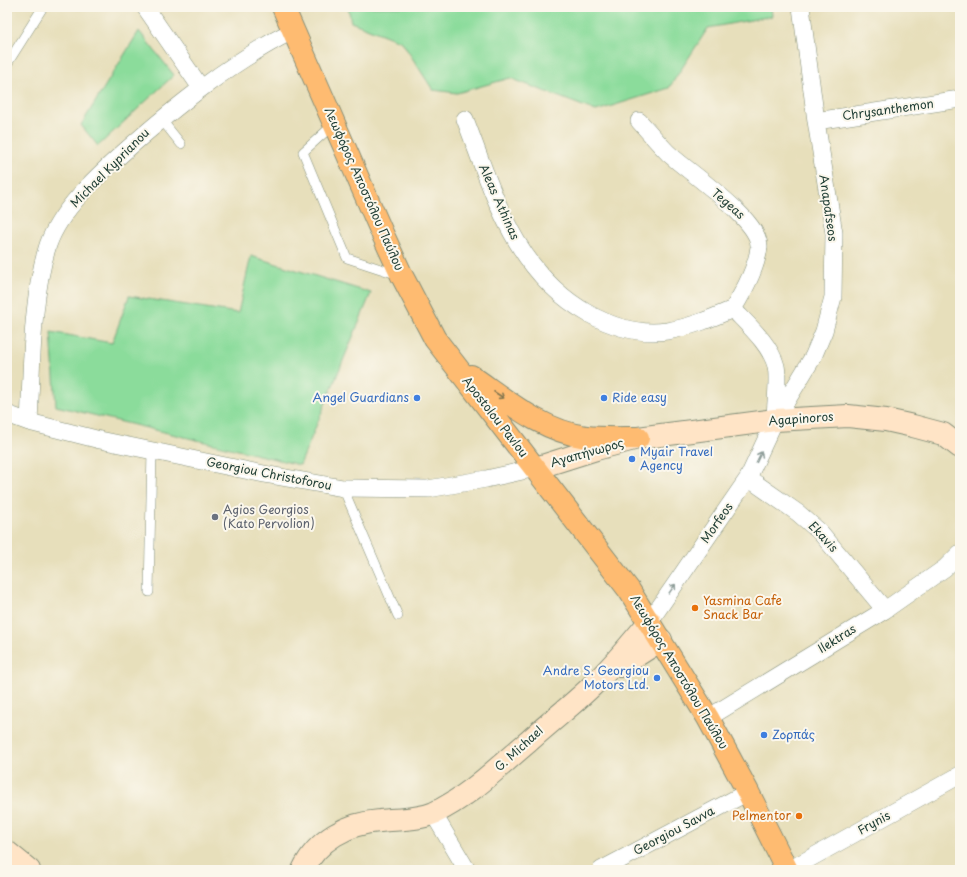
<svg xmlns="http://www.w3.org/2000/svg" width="967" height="877" font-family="'Playpen Sans',sans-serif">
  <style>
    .green { fill: #8bdc9b; stroke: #558c68 }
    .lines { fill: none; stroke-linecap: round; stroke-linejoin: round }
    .lane-casing { stroke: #838e78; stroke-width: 10 }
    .street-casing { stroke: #838e78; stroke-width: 18 }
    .secondary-casing { stroke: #838e78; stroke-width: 24 }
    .primary-casing { stroke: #838e78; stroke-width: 24 }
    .lane { stroke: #fff; stroke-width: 9 }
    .street { stroke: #fff; stroke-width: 17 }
    .secondary { stroke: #ffe4c6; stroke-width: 22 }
    .primary { stroke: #febb71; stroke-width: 22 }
    .oneway { stroke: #83764f }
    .oneway2 { stroke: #8f9e9a }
    .shop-dot { fill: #3f7fe0; stroke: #fbf7ec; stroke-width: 1.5 }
    .worship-dot { fill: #6b7280; stroke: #fbf7ec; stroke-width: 1.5 }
    .food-dot { fill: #e8710a; stroke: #fbf7ec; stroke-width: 1.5 }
    .labels { text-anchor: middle; stroke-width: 4; stroke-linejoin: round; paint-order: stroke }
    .street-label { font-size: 12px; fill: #1f3d34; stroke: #fbf7ec }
    .shop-label { font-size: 12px; fill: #366cbe; stroke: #fbf7ec; text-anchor: start }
    .worship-label { font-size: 12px; fill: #5b616d; stroke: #fbf7ec; text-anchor: start }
    .food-label { font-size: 12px; fill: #c56008; stroke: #fbf7ec; text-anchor: start }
  </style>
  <rect width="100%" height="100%" fill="#fbf7ec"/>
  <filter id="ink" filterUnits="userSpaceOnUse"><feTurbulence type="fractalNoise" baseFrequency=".025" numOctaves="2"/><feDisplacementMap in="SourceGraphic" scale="8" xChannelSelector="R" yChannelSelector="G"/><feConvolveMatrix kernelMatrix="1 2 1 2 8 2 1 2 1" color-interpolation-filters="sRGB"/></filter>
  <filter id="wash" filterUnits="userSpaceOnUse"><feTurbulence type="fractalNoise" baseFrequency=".012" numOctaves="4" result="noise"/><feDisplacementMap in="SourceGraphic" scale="16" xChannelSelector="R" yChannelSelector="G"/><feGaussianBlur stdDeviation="0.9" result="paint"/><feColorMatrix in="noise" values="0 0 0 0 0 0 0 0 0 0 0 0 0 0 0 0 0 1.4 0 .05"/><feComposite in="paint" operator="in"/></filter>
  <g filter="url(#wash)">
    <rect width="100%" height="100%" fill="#e7dfbb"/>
    <path class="green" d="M348,7H771L772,16L708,28L669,88L596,111L510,78L457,93L433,90L402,42L351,22Z
      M139,31L174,75L98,146L81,125Z
      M251,256L371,293L300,465L56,406L51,332L112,343L129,296L238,313Z"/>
  </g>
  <g filter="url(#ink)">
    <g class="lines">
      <defs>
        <path id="lane" d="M7,64L43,7
          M161,119L181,144
          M334,124L303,152L347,258L399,275
          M343,488L398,616
          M149,592L152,451"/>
        <path id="street" d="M145,7L201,88
          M465,119C494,194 514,272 589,314C613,327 639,335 667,331C691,327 712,318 733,309
          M639,121C649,132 658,143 668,153C688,172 761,220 759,247C757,267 744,291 733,309
          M816,121L960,99
          M733,309C748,325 770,344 776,366C779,380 775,405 775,420
          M7,414L29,422L100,440L264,474L343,488L428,489L486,479L536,468
          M29,422C32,367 31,298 48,245C60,210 97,176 124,152C176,106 231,62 294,30
          M748,478L798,513L820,532L885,610
          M650,621L748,478L775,420L813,357L824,331L833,297L834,233L816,121L801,7
          M708,718L885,610L945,568L960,553
          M433,813L467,870
          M601,870L748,792
          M789,870L960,775"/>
        <path id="secondary" d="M536,468L596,449L638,438L775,420L848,416L886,420L913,426L943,434L960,447
          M620,666L661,640
          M7,852L29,870
          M303,870C317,840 348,823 380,821C398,819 418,820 434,813C470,796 498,767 528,742C552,720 578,701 600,678C618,660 634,640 650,621"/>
        <path id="primary" d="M283,7L383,235L402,276L435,339L629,590L708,718L748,792L787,870
          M471,376C506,400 542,431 586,437C603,439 621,438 638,438"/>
      </defs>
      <use href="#lane" class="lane-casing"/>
      <use href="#street" class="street-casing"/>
      <use href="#secondary" class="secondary-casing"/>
      <use href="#primary" class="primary-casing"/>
      <use href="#lane" class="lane"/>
      <use href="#street" class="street"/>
      <use href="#secondary" class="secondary"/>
      <use href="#primary" class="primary"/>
    </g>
    <defs><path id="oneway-shaft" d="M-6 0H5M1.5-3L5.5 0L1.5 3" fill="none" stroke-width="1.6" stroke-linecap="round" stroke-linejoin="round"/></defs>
    <use class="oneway" href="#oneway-shaft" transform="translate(499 395) rotate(33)"/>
    <g class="oneway2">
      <use href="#oneway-shaft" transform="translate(759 457) rotate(-64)"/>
      <use href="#oneway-shaft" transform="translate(672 589) rotate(-55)"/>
    </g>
  </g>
  <g class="shop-dot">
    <circle cx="417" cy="398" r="4"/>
    <circle cx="604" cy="398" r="4"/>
    <circle cx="632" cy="459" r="4"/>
    <circle cx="657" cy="678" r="4"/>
    <circle cx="764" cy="735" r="4"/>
  </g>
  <circle class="worship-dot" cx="215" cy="517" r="4"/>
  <g class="food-dot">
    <circle cx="695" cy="608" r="4"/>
    <circle cx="799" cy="816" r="4"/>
  </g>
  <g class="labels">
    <g class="street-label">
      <text transform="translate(888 110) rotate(-8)" y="4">Chrysanthemon</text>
      <text transform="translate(110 168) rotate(-45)" y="4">Michael Kyprianou</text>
      <text transform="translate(364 189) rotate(66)" y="4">Λεωφόρος Αποστόλου Παύλου</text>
      <text transform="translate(499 202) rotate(66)" y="4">Aleas Athinas</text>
      <text transform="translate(728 204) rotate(41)" y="4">Tegeas</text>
      <text transform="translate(828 208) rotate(82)" y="4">Anapafseos</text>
      <text transform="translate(495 417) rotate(52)" y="4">Apostolou Pavlou</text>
      <text transform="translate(801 419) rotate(-4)" y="4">Agapinoros</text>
      <text transform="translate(587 453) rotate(-16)" y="4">Αγαπήνωρος</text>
      <text transform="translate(269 474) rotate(11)" y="4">Georgiou Christoforou</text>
      <text transform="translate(717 523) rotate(-55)" y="4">Morfeos</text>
      <text transform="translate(823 537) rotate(47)" y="4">Ekavis</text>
      <text transform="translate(837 639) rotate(-32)" y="4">Ilektras</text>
      <text transform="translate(679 672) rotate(59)" y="4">Λεωφόρος Αποστόλου Παύλου</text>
      <text transform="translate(519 749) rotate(-42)" y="4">G. Michael</text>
      <text transform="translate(874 823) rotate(-29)" y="4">Frynis</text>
      <text transform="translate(674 831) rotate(-28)" y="4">Georgiou Savva</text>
    </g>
    <g class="shop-label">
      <text x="409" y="402" text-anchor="end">Angel Guardians</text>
      <text x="612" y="402">Ride easy</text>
      <text x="640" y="456">Myair Travel<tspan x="640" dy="14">Agency</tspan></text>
      <text x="649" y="675" text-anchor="end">Andre S. Georgiou<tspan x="649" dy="14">Motors Ltd.</tspan></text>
      <text x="772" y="739">Ζορπάς</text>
    </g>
    <g class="worship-label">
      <text x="223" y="514">Agios Georgios<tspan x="223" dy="14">(Kato Pervolion)</tspan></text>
    </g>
    <g class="food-label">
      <text x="703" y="605">Yasmina Cafe<tspan x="703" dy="14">Snack Bar</tspan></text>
      <text x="791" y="820" text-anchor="end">Pelmentor</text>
    </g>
  </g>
  <rect width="967" height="877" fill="none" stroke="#fbf7ec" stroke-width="24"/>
</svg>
